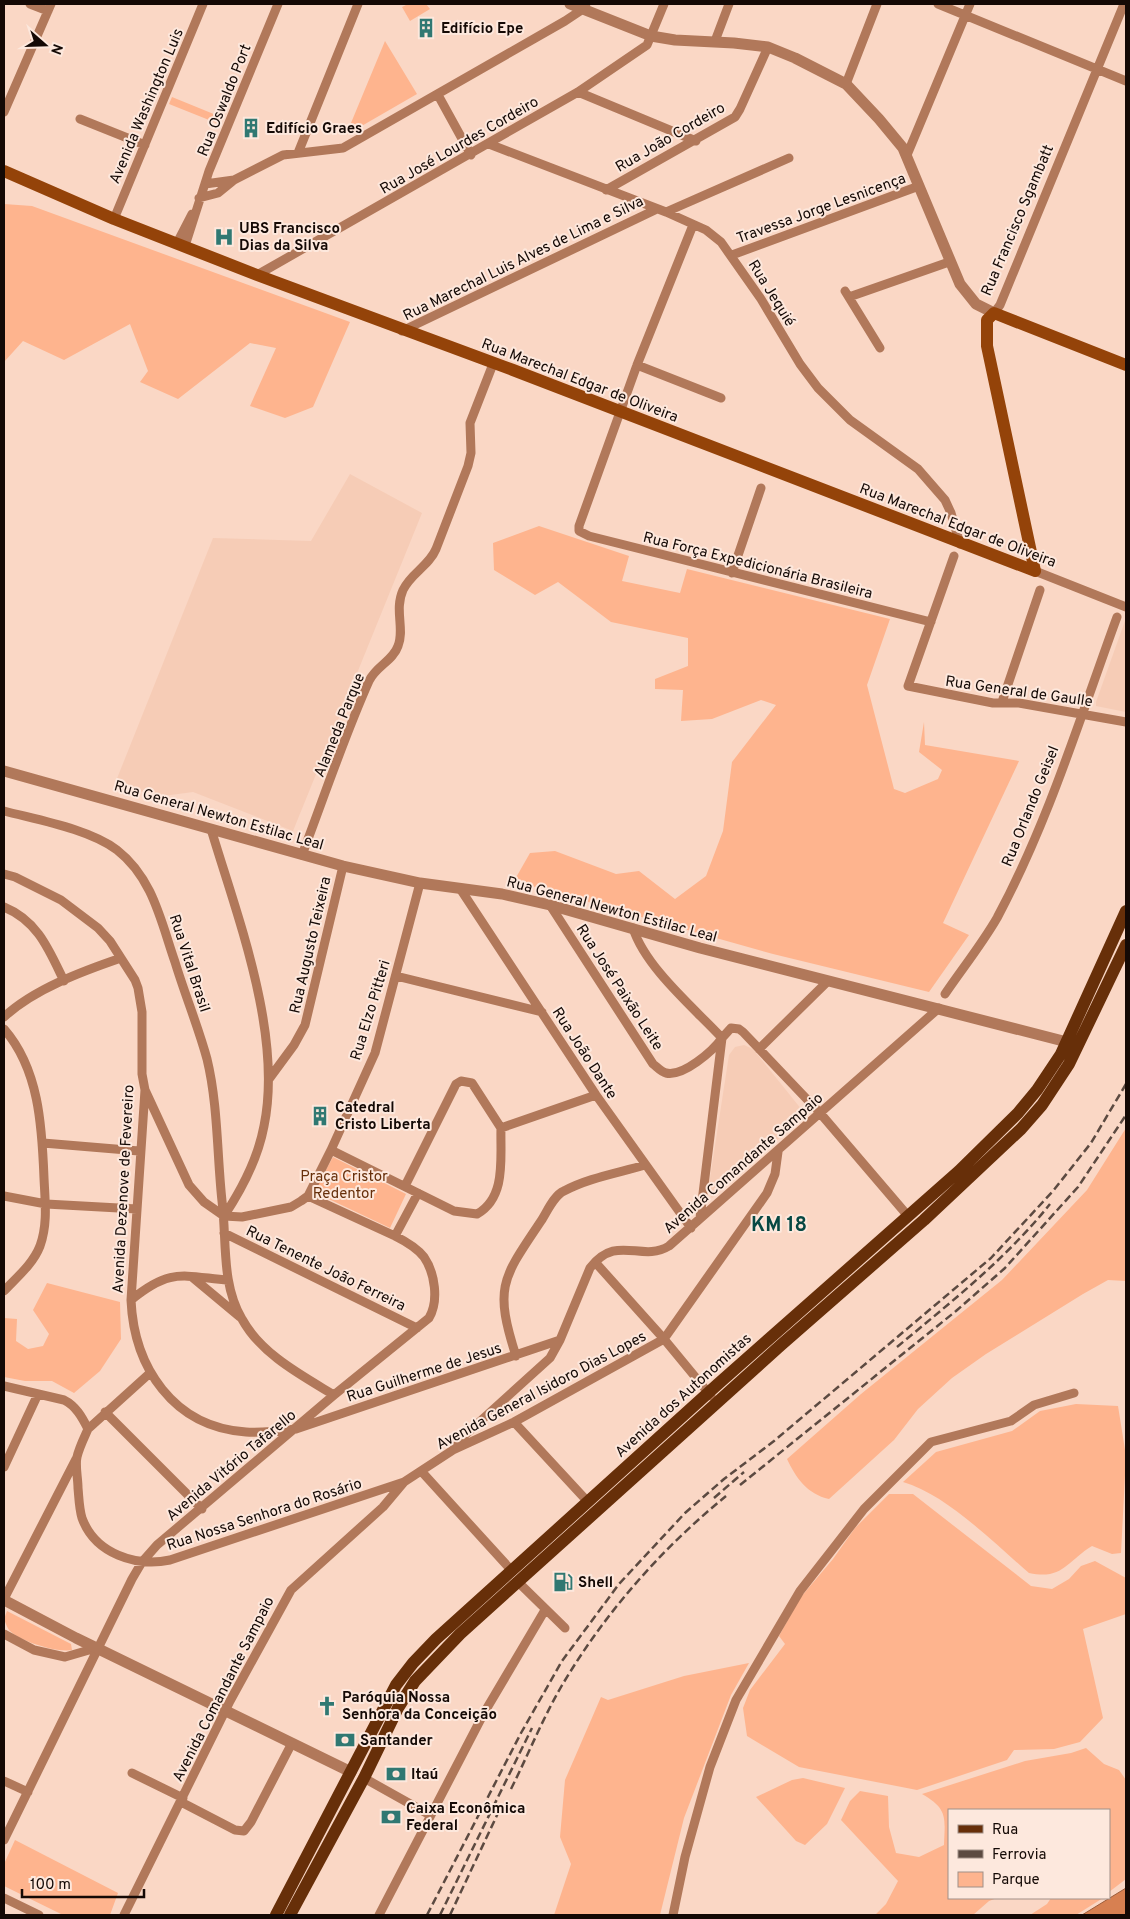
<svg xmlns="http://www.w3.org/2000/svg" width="1130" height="1919" font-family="Overpass,sans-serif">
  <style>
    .built { fill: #f6ccb6 }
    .green { fill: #feb48e }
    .water { fill: #d78051; stroke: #9c5c3a }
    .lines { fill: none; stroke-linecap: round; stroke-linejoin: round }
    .minor { stroke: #b1785a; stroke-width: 9 }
    .tertiary { stroke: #b1785a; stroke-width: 11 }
    .secondary { stroke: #944309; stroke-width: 12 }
    .primary { stroke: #672f09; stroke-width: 12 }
    .rail { stroke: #5c4a41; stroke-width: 2.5; stroke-dasharray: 8 4; stroke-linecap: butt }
    .labels { text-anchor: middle; stroke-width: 4; stroke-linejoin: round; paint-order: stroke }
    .poi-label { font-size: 15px; font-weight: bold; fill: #140905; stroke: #fde8dd; text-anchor: start }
    .street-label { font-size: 15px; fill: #140905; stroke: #fde8dd }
    .park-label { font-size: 15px; fill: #672f0a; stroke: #fde8dd }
    .district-label { font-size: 20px; font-weight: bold; fill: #074843; stroke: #fde8dd }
  </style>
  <rect width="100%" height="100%" fill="#fad7c5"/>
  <path class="built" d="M350,474L422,513L293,831L193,792L163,796L114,786L213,538L311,541Z
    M1126,618V712L1096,706V702Z
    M744,1045L753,1049L802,1110L804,1116L712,1198L708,1191L729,1055L735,1047Z"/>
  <path class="green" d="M408,4H426L430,9L410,21L402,7Z
    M385,41L417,94L346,135Z
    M172,97L221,117L219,124L169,104Z
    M4,204L32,206L350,322L313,407L285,418L250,406L276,348L250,343L178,399L140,382L148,371L130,324L64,360L23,341L4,362Z
    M539,526L629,556L622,581L680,593L687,569L890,619L867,685L894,789L905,793L938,779L942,770L919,752L924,722L925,745L1019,761L943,923L969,935L929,992L773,954L514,881L530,853L555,851L616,874L639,871L675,899L706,876L723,831L732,762L776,705L761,700L712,719L681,721L683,690L655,689V679L688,666V638L611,622L558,582L535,595L494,570L493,543Z
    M1126,1128V1281L1108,1280L1083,1294L986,1354L952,1378L918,1409L894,1440L829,1499C807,1494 796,1478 787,1459L861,1394L1002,1280L1087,1190Z
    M333,1157L406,1194L390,1228L314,1192Z
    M47,1283L120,1302L121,1339L100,1371L74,1393L52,1381H25L4,1377V1318L17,1319L16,1341L28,1349L43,1346L49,1334L33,1310Z
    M1076,1404L1118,1406L1126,1456L1121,1553L1112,1554L1092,1546C1066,1562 1063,1580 1029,1573C995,1544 946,1494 903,1482L936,1452L1012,1431L1040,1411Z
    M889,1494H913L1031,1586L1052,1589L1069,1579L1081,1566L1095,1561L1126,1578V1614L1083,1629L1103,1718L1080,1742L1054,1749L1014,1750L1007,1760L917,1790L799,1767L747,1736L743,1708L750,1690L785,1644L779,1636L800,1598L833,1559L855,1528Z
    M7,1611L71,1644L72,1650C57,1653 19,1641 9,1630C7,1627 5,1622 4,1619Z
    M749,1663L731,1695L684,1818L660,1915H554L571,1864L560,1837L565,1780L601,1697L608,1700L684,1676Z
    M1086,1748L1104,1764L1119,1770L1126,1780V1879L1109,1892V1810H949V1898H997L989,1901L973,1915H875L886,1904L898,1881L841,1820L850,1801L860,1791L888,1796L889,1827L896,1853L919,1857L944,1845C945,1817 948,1809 922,1794L1025,1761L1071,1753Z
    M803,1778L845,1788L827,1824L805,1845L796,1841L756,1797L792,1780Z
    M15,1840L118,1893L110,1915H63L4,1886V1864Z
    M1051,1898H1103L1076,1915H1030L1047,1904Z"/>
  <path class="water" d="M1126,1888V1915H1082Z"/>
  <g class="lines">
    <path class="minor" d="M30,4L48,11
      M938,4L1126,81
      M715,41L729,4
      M846,84L877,4
      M578,92L696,141
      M438,95L471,155
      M4,112L51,4
      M80,119L145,145
      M489,144L666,212L706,230L721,242L761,299L800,364L818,388L850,420L918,469L945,500L951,513L960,544
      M298,153L358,4
      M907,155L970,4
      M205,184L234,180
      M606,190L735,117L740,109L768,47
      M199,198L218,193L234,180L283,155L343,148L565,21L583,9L586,4
      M666,212L789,158
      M114,219L203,4
      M693,225L637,365L579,526V531L589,536L931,622
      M177,243L192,214
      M185,246L209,171L278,4
      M732,255L919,186
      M257,275L578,92L647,45L664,4
      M845,291L880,348
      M849,297L949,262
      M994,313L1000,305L1124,4
      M402,331L657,209
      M637,365L721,398
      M954,556L908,686L993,703H1019L1126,722
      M1035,571L1126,607
      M732,573L761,488
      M1002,702L1040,590
      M4,811C38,820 89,829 117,850C153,878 161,922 175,962C185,995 198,1026 207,1059C218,1104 217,1155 222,1201C227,1240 221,1284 242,1319C261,1354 301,1375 334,1395
      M211,829C237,916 283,1034 264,1126C258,1158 242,1189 224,1216
      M302,855C324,797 344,737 369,681C376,666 393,661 398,646C405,629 394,610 403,590C411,573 429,566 436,549L468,466L471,453L470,423L493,364
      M4,874L15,877L61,900L98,928L110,941L135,980L138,988L142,1012V1074L145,1090L131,1300C134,1367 173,1427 246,1432C263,1433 279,1431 296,1429L560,1340
      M461,890L596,1095L691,1228
      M550,905L653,1064C657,1067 661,1072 666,1073C683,1077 713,1051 722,1038
      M4,907C38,921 49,950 64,981
      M633,928C645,967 694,1008 722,1038L731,1028L739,1029L743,1032L820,1113L908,1216
      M396,976L542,1012
      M945,994C962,969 982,944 997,918C1048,823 1080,718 1117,617
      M4,1017C34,989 83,971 121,958
      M4,1029C39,1069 42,1126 44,1178C45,1201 48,1224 40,1246C33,1264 17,1277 4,1291
      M759,1049L828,981
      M269,1079L294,1045L305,1025L343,866
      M145,1090L189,1185L204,1202L224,1216L242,1217L291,1207L301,1201L308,1196L331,1150L375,1053L420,883
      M501,1128L596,1095
      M43,1143L139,1151
      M331,1150L454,1211L477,1214C507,1197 500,1157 501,1128
      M405,1186L456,1084L461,1081L472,1083L501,1128
      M4,1196L46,1204L137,1209
      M700,1218L722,1038
      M224,1233L417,1328
      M395,1236L418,1193
      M595,1262L664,1339L711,1396
      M192,1277L240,1317
      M131,1300C170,1268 181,1276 228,1280
      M516,1356C494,1287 502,1279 541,1221C547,1212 554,1195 564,1191C588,1178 618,1173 645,1165
      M4,1386L64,1400C76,1406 82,1417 88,1429C84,1438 79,1448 77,1457C75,1466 78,1478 78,1488C79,1498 79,1508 82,1518C95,1554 136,1567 170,1560L404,1482L453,1450L514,1422L664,1339L767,1193L775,1174L778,1152
      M105,1412L202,1509
      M514,1422L588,1502
      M88,1429L150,1373
      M453,1450L465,1435L550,1358L560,1340L590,1268C617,1233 641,1263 669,1246L939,1008
      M4,1467L38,1394
      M422,1472L512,1571
      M518,1582L565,1628
      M4,1599L76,1459
      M4,1634L34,1650L65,1657L96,1648
      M132,1773L183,1798
      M364,1778L430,1815
      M4,1781L28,1792
      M181,1802L235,1830L244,1831L251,1822L292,1743
      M4,1840L132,1579L142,1562L157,1545L334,1395L429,1318C439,1301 435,1273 424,1257C417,1248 405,1241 395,1236L308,1196
      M4,1898L39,1915
      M124,1915L230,1701L291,1590L383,1507L404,1482
      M379,1915L484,1713L545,1610
      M673,1915L685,1857L710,1767L736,1700L800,1591L864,1509L931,1442L1011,1421L1034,1405L1074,1393"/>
    <path class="tertiary" d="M570,4L651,36L675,40L734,43L768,47L795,58L846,84L879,119L903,148L960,284L976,304L994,313
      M4,771L343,866L420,883L502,894L550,905L700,948L1067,1042
      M4,1600L76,1638L351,1772"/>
    <path class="secondary" d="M4,171L114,219L257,275L513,370L1035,571
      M1035,571L987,346V320L994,313L1126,365"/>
    <path class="primary" d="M276,1915L396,1685L413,1663L436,1639L718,1384L959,1171L1018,1113L1037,1090L1061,1054L1126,911
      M290,1915L364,1778L398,1708L415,1681L460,1634L781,1345L924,1220L1021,1129L1042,1105L1069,1064L1126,945"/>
    <path class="rail" d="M897,1347C951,1302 1006,1259 1050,1204
      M740,1485L956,1311L1005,1268L1078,1187L1126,1115
      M714,1498L744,1472
      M511,1789C528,1755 542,1720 561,1687C604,1614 660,1550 726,1496
      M427,1915L521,1733L562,1661L619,1584L685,1513L724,1479L774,1441L991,1258L1053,1191L1091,1143L1126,1084
      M440,1915L532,1728
      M450,1915L499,1811"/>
  </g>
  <defs>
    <symbol id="building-bare" viewBox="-9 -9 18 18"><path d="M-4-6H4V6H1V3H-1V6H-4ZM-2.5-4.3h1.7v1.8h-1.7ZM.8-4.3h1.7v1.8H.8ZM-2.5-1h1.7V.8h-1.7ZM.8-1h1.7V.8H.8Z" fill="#307872" stroke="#fde8dd" stroke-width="2.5" paint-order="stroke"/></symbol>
    <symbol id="hospital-bare" viewBox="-9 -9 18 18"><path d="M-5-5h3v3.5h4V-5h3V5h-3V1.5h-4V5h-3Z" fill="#307872" stroke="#fde8dd" stroke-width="2.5" paint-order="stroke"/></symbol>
    <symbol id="fuel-bare" viewBox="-9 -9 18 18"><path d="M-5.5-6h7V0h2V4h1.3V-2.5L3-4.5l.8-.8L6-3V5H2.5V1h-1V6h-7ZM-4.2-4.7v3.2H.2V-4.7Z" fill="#307872" stroke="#fde8dd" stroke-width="2.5" paint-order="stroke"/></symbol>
    <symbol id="church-bare" viewBox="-9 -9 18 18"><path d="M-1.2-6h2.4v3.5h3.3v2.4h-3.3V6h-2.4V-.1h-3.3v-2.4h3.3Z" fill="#307872" stroke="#fde8dd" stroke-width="2.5" paint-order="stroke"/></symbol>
    <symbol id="bank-bare" viewBox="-9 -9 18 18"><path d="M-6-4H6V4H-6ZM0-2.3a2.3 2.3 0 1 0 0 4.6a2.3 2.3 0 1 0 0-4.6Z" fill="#307872" stroke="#fde8dd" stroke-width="2.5" paint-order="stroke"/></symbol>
  </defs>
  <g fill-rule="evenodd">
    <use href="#building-bare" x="412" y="14" width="28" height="28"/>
    <use href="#building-bare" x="237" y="114" width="28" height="28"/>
    <use href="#hospital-bare" x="210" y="223" width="28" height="28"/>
    <use href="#building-bare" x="306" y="1102" width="28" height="28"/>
    <use href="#fuel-bare" x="549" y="1568" width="28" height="28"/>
    <use href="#church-bare" x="313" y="1692" width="28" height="28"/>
    <use href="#bank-bare" x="331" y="1726" width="28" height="28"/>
    <use href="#bank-bare" x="382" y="1760" width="28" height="28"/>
    <use href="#bank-bare" x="377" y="1803" width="28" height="28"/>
  </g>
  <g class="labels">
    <g class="poi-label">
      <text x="441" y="33">Edifício Epe</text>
      <text x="266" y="133">Edifício Graes</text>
      <text x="239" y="233">UBS Francisco<tspan x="239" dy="17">Dias da Silva</tspan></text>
      <text x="335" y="1112">Catedral<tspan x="335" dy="17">Cristo Liberta</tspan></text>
      <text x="578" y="1587">Shell</text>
      <text x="342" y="1702">Paróquia Nossa<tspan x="342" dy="17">Senhora da Conceição</tspan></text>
      <text x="360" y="1745">Santander</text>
      <text x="411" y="1779">Itaú</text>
      <text x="406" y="1813">Caixa Econômica<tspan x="406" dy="17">Federal</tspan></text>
    </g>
    <g class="street-label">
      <text transform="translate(224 100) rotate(-68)" y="5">Rua Oswaldo Port</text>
      <text transform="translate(146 106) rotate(-67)" y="5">Avenida Washington Luis</text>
      <text transform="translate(670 137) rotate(-30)" y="5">Rua João Cordeiro</text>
      <text transform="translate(459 145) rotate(-30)" y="5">Rua José Lourdes Cordeiro</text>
      <text transform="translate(821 208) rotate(-20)" y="5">Travessa Jorge Lesnicença</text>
      <text transform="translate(1017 220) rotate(-67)" y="5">Rua Francisco Sgambatt</text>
      <text transform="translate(523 258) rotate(-26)" y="5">Rua Marechal Luis Alves de Lima e Silva</text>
      <text transform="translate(772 293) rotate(58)" y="5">Rua Jequié</text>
      <text transform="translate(580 380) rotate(21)" y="5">Rua Marechal Edgar de Oliveira</text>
      <text transform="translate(958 525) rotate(21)" y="5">Rua Marechal Edgar de Oliveira</text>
      <text transform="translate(758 565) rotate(14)" y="5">Rua Força Expedicionária Brasileira</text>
      <text transform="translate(1019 691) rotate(8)" y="5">Rua General de Gaulle</text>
      <text transform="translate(339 725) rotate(-68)" y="5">Alameda Parque</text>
      <text transform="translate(1030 806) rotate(-68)" y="5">Rua Orlando Geisel</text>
      <text transform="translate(219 815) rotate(16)" y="5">Rua General Newton Estilac Leal</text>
      <text transform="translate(612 909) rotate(15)" y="5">Rua General Newton Estilac Leal</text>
      <text transform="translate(310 945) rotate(-77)" y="5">Rua Augusto Teixeira</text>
      <text transform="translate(190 963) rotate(72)" y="5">Rua Vital Brasil</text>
      <text transform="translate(620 987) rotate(57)" y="5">Rua José Paixão Leite</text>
      <text transform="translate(370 1010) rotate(-73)" y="5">Rua Elzo Pitteri</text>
      <text transform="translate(585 1053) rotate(57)" y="5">Rua João Dante</text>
      <text transform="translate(743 1163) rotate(-41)" y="5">Avenida Comandante Sampaio</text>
      <text transform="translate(123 1189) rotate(-87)" y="5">Avenida Dezenove de Fevereiro</text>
      <text transform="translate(326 1268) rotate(26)" y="5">Rua Tenente João Ferreira</text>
      <text transform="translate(424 1372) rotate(-18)" y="5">Rua Guilherme de Jesus</text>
      <text transform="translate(541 1390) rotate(-28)" y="5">Avenida General Isidoro Dias Lopes</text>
      <text transform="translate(683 1395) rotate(-42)" y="5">Avenida dos Autonomistas</text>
      <text transform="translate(231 1465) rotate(-40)" y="5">Avenida Vitório Tafarello</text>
      <text transform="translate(264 1514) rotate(-18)" y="5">Rua Nossa Senhora do Rosário</text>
      <text transform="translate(223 1689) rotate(-63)" y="5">Avenida Comandante Sampaio</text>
    </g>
    <g class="park-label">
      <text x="344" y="1181">Praça Cristor<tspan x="344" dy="17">Redentor</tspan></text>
    </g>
    <g class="district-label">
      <text x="779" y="1231">KM 18</text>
    </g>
  </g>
  <rect width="1130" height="1919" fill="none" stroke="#140905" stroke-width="10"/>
  <rect x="948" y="1809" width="162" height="90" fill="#fde8dd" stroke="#a08f87"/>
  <rect x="958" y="1825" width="25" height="8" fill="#672f09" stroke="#a08f87"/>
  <text x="992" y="1834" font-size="15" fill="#140905">Rua</text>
  <rect x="958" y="1850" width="25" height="8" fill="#5c4a41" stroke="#a08f87"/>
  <text x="992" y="1859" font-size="15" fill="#140905">Ferrovia</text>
  <rect x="958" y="1872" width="25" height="15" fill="#feb48e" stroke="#a08f87"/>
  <text x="992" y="1884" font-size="15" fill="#140905">Parque</text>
  <g transform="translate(45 45) rotate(110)" stroke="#fde8dd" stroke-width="4" paint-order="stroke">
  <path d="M0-4L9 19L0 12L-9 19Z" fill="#140905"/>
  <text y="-8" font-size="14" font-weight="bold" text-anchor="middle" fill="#140905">N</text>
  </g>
  <path d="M22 1889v8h122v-8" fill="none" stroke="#140905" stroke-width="2.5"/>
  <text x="30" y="1889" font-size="15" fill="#140905" stroke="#fde8dd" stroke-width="4" paint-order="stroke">100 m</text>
</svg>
